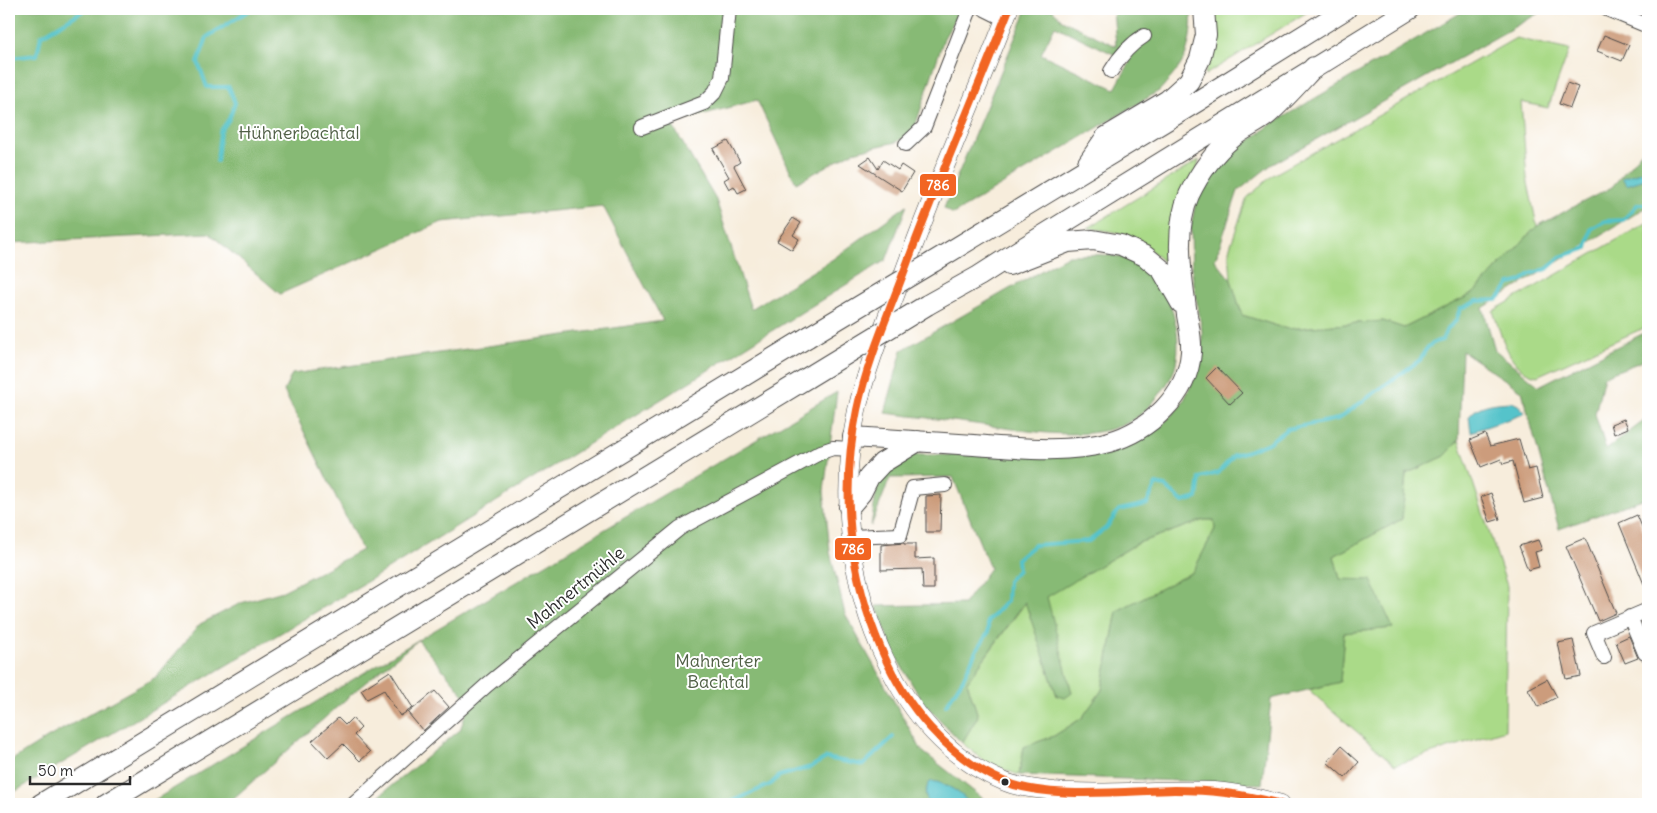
<svg xmlns="http://www.w3.org/2000/svg" width="1657" height="813" font-family="Delius,sans-serif">
  <style>
    .green { fill: #aada88; stroke: #6a825a }
    .forest { fill: #87ba74; stroke: #597250; fill-rule: evenodd }
    .water { fill: #55c3ca; stroke: #40777a }
    .lines { fill: none; stroke-linecap: round; stroke-linejoin: round }
    .stream { stroke: #55c3ca; stroke-width: 4 }
    .building { fill: #cc9c7b }
    .minor-casing { stroke: #4a4846; stroke-width: 16 }
    .major-casing { stroke: #4a4846; stroke-width: 19 }
    .highway-casing { stroke: #4a4846; stroke-width: 22 }
    .minor { stroke: #fff; stroke-width: 14 }
    .major { stroke: #fff; stroke-width: 18 }
    .highway { stroke: #fff; stroke-width: 20 }
    .highway-bridge-casing { stroke: #4a4846; stroke-width: 22; stroke-linecap: butt }
    .highway-bridge { stroke: #fff; stroke-width: 20 }
    .bus-1-casing { stroke: #fff; stroke-width: 11 }
    .bus-1 { stroke: #f26522; stroke-width: 8 }
    .bus-dot { fill: #2b2b2b; stroke: #fff; stroke-width: 2 }
    .labels { text-anchor: middle; stroke-width: 4; stroke-linejoin: round; paint-order: stroke }
    .park-label { font-size: 18px; fill: #516047; stroke: #fff }
    .street-label { font-size: 18px; fill: #2b2b2b; stroke: #fff }
    .line-badge { stroke: #fff; stroke-width: 2 }
    .badge-label { font-size: 14px; text-anchor: middle; font-weight: bold; fill: #fff }
  </style>
  <rect width="100%" height="100%" fill="#fff"/>
  <filter id="ink" filterUnits="userSpaceOnUse"><feTurbulence type="fractalNoise" baseFrequency=".02" numOctaves="2"/><feDisplacementMap in="SourceGraphic" scale="10" xChannelSelector="R" yChannelSelector="G"/><feConvolveMatrix kernelMatrix="1 2 1 2 8 2 1 2 1" color-interpolation-filters="sRGB"/></filter>
  <filter id="wash" filterUnits="userSpaceOnUse"><feTurbulence type="fractalNoise" baseFrequency=".0096" numOctaves="4" result="noise"/><feDisplacementMap in="SourceGraphic" scale="20" xChannelSelector="R" yChannelSelector="G"/><feGaussianBlur stdDeviation="1.12" result="paint"/><feColorMatrix in="noise" values="0 0 0 0 0 0 0 0 0 0 0 0 0 0 0 0 0 1.4 0 .05"/><feComposite in="paint" operator="in"/></filter>
  <g filter="url(#wash)">
    <rect width="100%" height="100%" fill="#f7eddc"/>
    <path class="green" d="M1211,9H1312L1205,75L1214,36Z
      M1516,38L1569,50L1548,108L1521,102L1527,178L1537,226L1474,293L1404,328L1383,321L1287,329L1242,315L1231,280L1229,250L1247,198L1273,175Z
      M1199,160L1174,271L1146,246L1115,232L1088,228Z
      M1648,222V326L1537,376C1509,371 1501,334 1493,311Z
      M1459,440L1507,586L1505,730L1395,765L1309,690L1340,682L1344,633L1392,628L1340,579L1334,556L1402,519L1406,474L1445,456Z
      M1204,520H1214L1215,529L1193,572L1117,611L1102,690L1082,718L1054,736L1024,747L1019,775L988,764L962,743L978,716L967,682L1026,602L1057,696L1072,693L1046,597L1138,543Z"/>
    <path class="forest" d="M9,9H961L944,38L913,133L896,142L853,152L796,183L757,100L671,123L716,200L751,309L833,259L907,205L886,260L378,575L9,795V762L47,738L156,677L200,624L241,603L283,591L362,550L284,391L292,374L663,321L603,206L442,222L280,294L209,233L9,243Z
      M1027,9H1052L1062,20L1116,46L1113,9H1191C1193,25 1189,53 1180,66C1174,75 1166,83 1159,91L953,214L944,208ZM1055,26L1130,62L1115,89L1041,54Z
      M1467,9H1546L1271,165L1238,191L1215,260L1231,280L1242,315L1287,329L1383,321L1404,328L1474,293L1537,226L1612,187L1648,144V206L1483,308L1495,350L1539,386L1648,331V359L1604,376L1595,414L1606,449L1648,418V497L1559,529L1522,391L1462,351L1459,440L1445,456L1406,474L1402,519L1334,556L1340,579L1371,580L1393,628L1344,633L1340,682L1271,699L1262,784L1019,775L1024,747L1054,736L1082,718L1102,690L1117,611L1193,572L1215,529L1214,520H1204L1138,543L1047,597L1072,693L1065,698L1057,696L1025,602L967,682L978,716L962,743L922,701L895,655L876,606L964,604L990,568L953,477L890,478L871,526L878,480L906,455H1105L1139,441L1162,425L1182,404L1192,383L1202,351V331L1192,273L1191,227L1196,200L1222,161L1273,123Z
      M1069,255C1091,255 1116,252 1136,263C1170,280 1187,339 1173,373C1165,391 1144,416 1125,424C1085,442 1031,431 990,426C955,421 920,417 885,413L902,350Z
      M837,392L824,491L830,552L845,614L922,751L990,804H369L460,730L470,702L418,640L361,686L227,804H148L418,640Z"/>
    <path class="water" d="M1648,169V178L1627,185L1622,178Z
      M1512,402L1520,406L1524,413L1521,415L1471,432L1469,417C1478,403 1497,403 1512,402Z
      M932,781C946,783 962,793 970,804H928L925,794L928,784Z"/>
    <g class="lines">
      <path class="stream" d="M9,58L37,55L41,36L86,9
        M217,161L220,132L229,119L235,103L229,87H207L198,62L207,37L251,9
        M946,705L963,679L976,651L988,633V621L1007,601L1008,581L1018,570L1017,559L1034,545L1089,541L1106,528L1119,510L1147,504L1156,484L1165,486L1183,502L1197,498L1200,478L1218,473L1234,455L1248,451L1268,443L1287,429L1338,419L1420,360C1426,348 1429,343 1442,340L1447,329L1456,321L1460,309L1477,301L1497,300L1510,284L1522,281L1530,274L1547,269L1560,257L1587,248L1591,229L1605,221L1623,220L1638,204H1648
        M727,804L771,784L779,776L811,767L826,758L863,765L893,737"/>
    </g>
    <g id="blocks">
      <path class="building" d="M1604,35L1629,45L1622,61L1597,51Z
        M1567,83L1578,87L1570,108L1559,104Z
        M728,141L740,162L734,166L746,189L738,193L734,186L729,189L724,180L729,177L713,149Z
        M870,157L878,169L883,160L898,170L901,165L913,173L902,191L860,164Z
        M793,218L801,223L793,235L799,239L792,250L777,241Z
        M1217,367L1242,393L1230,404L1206,378Z
        M1624,419L1628,428L1614,434L1611,424Z
        M1485,434L1490,446L1519,439L1528,470L1536,468L1543,498L1524,503L1513,461L1503,464L1501,459L1481,467L1470,440Z
        M1491,493L1500,519L1490,522L1481,497Z
        M941,495L940,532H926V496Z
        M1637,515L1648,541V594L1619,523Z
        M1585,538L1616,613L1598,621L1566,546Z
        M1538,540L1542,550L1535,552L1539,567L1528,570L1519,546Z
        M904,543V544H915V559L934,558V589H923L922,569L881,570V545Z
        M1629,636L1638,658L1625,663L1616,642Z
        M1573,640L1581,676L1566,679L1558,643Z
        M390,671L413,708L400,716L384,690L367,699L361,690Z
        M1547,679L1557,697L1538,707L1528,689Z
        M435,691L449,707L423,731L408,713Z
        M338,718L345,725L352,718L361,728L354,735L370,752L360,761L343,744L328,758L312,741Z
        M1341,746L1359,762L1345,778L1327,762Z"/>
    </g>
  </g>
  <g filter="url(#ink)">
    <use href="#blocks" fill-opacity="0" stroke="#4a4846" stroke-width="1"/>
    <g class="lines">
      <defs>
        <path id="minor" d="M985,9L1005,19
          M1607,9L1648,26
          M1111,71C1120,56 1129,45 1144,36
          M642,127L704,103L715,92L722,78L729,9
          M906,144L924,127L970,9
          M850,537L900,535L913,488L945,485
          M1630,617L1645,653
          M1604,657L1594,633L1648,610
          M354,804L487,685L680,528L821,452L833,448L851,449
          M1065,804L1074,793"/>
        <path id="major" d="M1009,9C974,99 934,188 901,280C885,323 867,366 857,410C839,494 849,584 886,661C910,713 949,759 1003,781C1019,788 1037,789 1054,791C1107,796 1160,788 1214,791C1236,792 1259,798 1281,804"/>
        <path id="highway" d="M1088,163L1106,137L1168,100L1189,81L1200,59L1206,35L1204,9
          M933,262L1198,101L1346,9
          M1009,265L1068,242L1093,240L1121,245L1145,256L1162,270L1181,303
          M927,305L979,276L1018,251L1410,9
          M853,437C893,440 933,442 974,445C1016,448 1068,454 1109,442C1148,431 1188,396 1191,352C1192,340 1189,327 1187,315C1182,277 1173,232 1189,195C1199,174 1214,153 1232,138C1242,129 1256,124 1267,115C1284,100 1299,83 1314,67
          M849,507L861,493L869,477L882,463L918,441
          M41,804L808,337
          M106,804L807,378"/>
      </defs>
      <use href="#minor" class="minor-casing"/>
      <use href="#major" class="major-casing"/>
      <use href="#highway" class="highway-casing"/>
      <use href="#minor" class="minor"/>
      <use href="#major" class="major"/>
      <use href="#highway" class="highway"/>
      <defs>
        <path id="highway-bridge" d="M808,337L933,262
          M807,378L927,305"/>
      </defs>
      <use href="#highway-bridge" class="highway-bridge-casing"/>
      <use href="#highway-bridge" class="highway-bridge"/>
      <defs>
        <path id="bus-1" d="M1009,9C975,96 937,182 905,269C888,315 867,362 857,410C840,491 849,575 882,651C906,707 946,756 1003,781C1048,800 1125,791 1174,790C1211,790 1245,794 1281,804"/>
      </defs>
      <use href="#bus-1" class="bus-1-casing"/>
      <use href="#bus-1" class="bus-1"/>
    </g>
  </g>
  <circle class="bus-dot" cx="1005" cy="782" r="4.5"/>
  <g class="labels">
    <g class="park-label">
      <text x="299" y="139">Hühnerbachtal</text>
      <text x="718" y="667">Mahnerter<tspan x="718" dy="21">Bachtal</tspan></text>
    </g>
    <g class="street-label">
      <text transform="translate(576 588) rotate(-39)" y="6">Mahnertmühle</text>
    </g>
  </g>
  <g class="line-badge">
    <rect x="919" y="173" width="38" height="24" rx="5" fill="#f26522"/>
    <rect x="834" y="537" width="38" height="24" rx="5" fill="#f26522"/>
  </g>
  <g class="badge-label">
    <text x="938" y="190">786</text>
    <text x="853" y="554">786</text>
  </g>
  <rect width="1657" height="813" fill="none" stroke="#fff" stroke-width="30"/>
  <path d="M30 776v8h100v-8" fill="none" stroke="#2b2b2b" stroke-width="2.5"/>
  <text x="38" y="776" font-size="15" fill="#2b2b2b" stroke="#ffffff" stroke-width="4" paint-order="stroke">50 m</text>
</svg>
